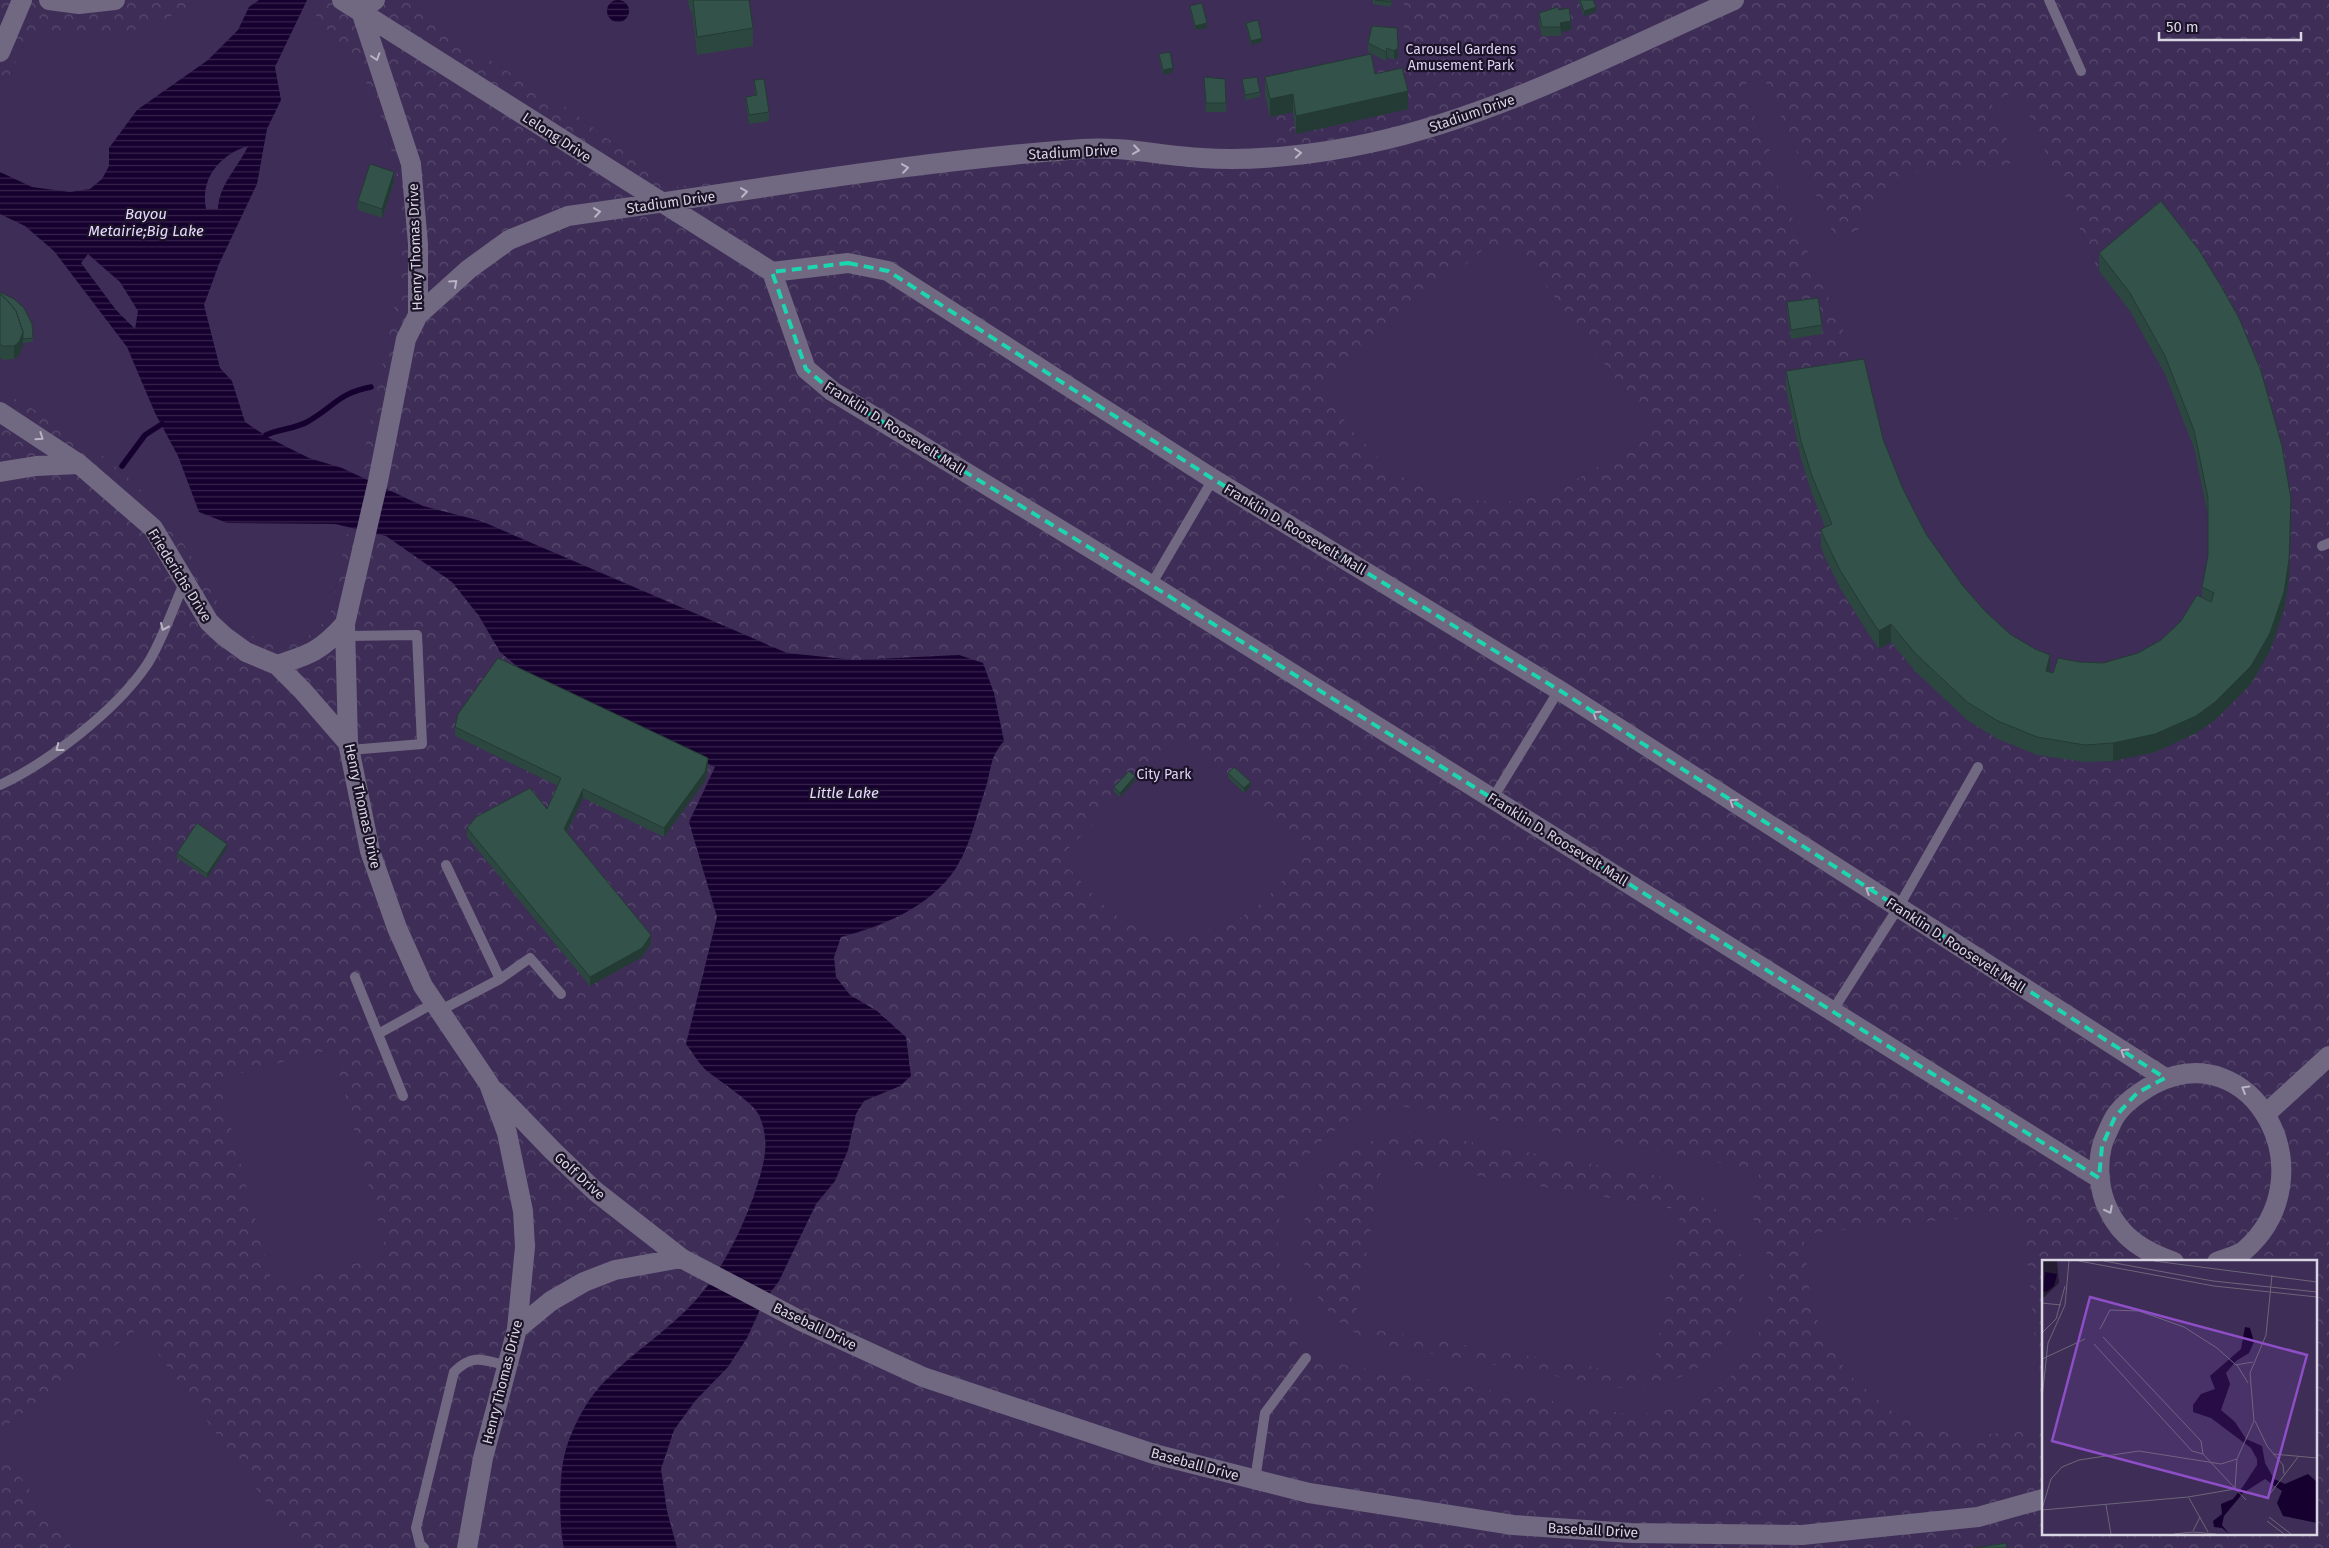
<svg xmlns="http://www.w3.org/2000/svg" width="2329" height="1548" font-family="'Fira Sans',sans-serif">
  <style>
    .park { fill: url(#park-crowns); fill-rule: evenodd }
    .garden { fill: #3e2d57; fill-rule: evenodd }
    .water { fill: url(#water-rules); fill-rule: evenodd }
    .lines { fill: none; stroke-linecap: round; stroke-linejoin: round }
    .stream { stroke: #16002f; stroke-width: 5.5 }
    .service { stroke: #716881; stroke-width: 10 }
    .minor { stroke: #716881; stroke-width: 20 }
    .wall { fill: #2c4740 }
    .shaded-wall { fill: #243a34 }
    .building { fill: #33534a; stroke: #243a34 }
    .oneway { stroke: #bab4c6 }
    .marked { fill: none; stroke: #1cd5b1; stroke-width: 4; stroke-dasharray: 10 6; stroke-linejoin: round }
    .labels { text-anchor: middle; stroke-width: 4.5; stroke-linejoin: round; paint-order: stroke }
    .park-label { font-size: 14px; fill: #dfd2f6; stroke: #1b1327 }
    .street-label { font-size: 14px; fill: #dad5e3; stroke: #1b1327 }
    .water-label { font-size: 15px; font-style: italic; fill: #e7daff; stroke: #1b1327 }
    .inset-road { fill: none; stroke: #6d6678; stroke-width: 1 }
    .view { fill: #8e4ec6; fill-opacity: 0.15; stroke: #8e4ec6; stroke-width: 2.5 }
    .inset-edge { fill: none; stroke: #dad5e3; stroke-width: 2.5 }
  </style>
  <defs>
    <pattern id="park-crowns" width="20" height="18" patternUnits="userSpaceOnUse" patternTransform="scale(1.25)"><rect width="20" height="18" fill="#3e2d57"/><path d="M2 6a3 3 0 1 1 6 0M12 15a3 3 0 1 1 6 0" fill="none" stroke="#594b6f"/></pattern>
    <pattern id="water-rules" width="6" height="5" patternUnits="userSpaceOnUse" patternTransform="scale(1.25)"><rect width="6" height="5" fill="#16002f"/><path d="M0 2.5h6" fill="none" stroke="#37244d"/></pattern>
  </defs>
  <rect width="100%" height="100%" fill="#241c31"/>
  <path class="park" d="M0,0H2329V1548H0ZM2043,1262H2315V1534H2043Z"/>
  <path class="garden" d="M196,0H317L312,11L353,60L374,96L395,162L402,219L399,286L330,615C306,642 290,652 255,637C249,634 242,633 237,629C226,621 218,603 212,591C199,570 187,547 172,527C128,466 65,425 0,391V98L20,51L32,38L50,32L84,37L120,34L153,25L183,10Z
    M414,0H1404V60L1266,95L1278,155L1118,143L672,187L567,108L443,31Z
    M1763,76L1836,240L1858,230L1874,204L1892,186L1918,172L1952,165L1975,166L1995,170L2016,161L1991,102L2018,90L2099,272L2161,218L2290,516V572L2280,624L2265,658L2245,688L2220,714L1940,694L1865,378L1764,155L1770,151L1741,86Z
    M1484,249L1520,251L1649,423L1605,462L1559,490L1503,503L1446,497L1394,473L1354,433L1318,386Z
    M1172,744H1193L1304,855C1288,873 1273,894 1255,908C1216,938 1152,945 1113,913C1093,897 1077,876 1059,858Z
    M333,1049L387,1255L273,1286L218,1079Z
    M1404,1107L1432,1109L1760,1170C1758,1180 1750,1205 1752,1215C1753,1220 1758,1227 1760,1232C1765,1243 1768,1257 1769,1269C1775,1321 1743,1383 1692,1403C1673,1410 1653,1413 1633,1415L1295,1356C1297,1344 1301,1330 1301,1318C1301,1309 1287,1291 1283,1281C1281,1274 1280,1265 1279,1258C1271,1202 1301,1145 1353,1120C1369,1112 1386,1110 1404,1107ZM1416,1132L1664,1177C1792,1221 1758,1392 1622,1388L1394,1347C1381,1343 1368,1340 1355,1333C1258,1274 1304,1134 1416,1132Z
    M1383,1160L1681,1210L1652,1377L1354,1326Z
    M2004,1214L2025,1232L2043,1427L1959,1438L1893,1412L1847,1373L1812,1310L1803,1234Z
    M139,1328L300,1548H72L0,1449V1430Z"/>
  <path class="water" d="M607 11a11 11 0 1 1 22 0a11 11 0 1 1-22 0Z
    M259,0H307L275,67L281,100L267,129L257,184L219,264L204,305L220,368L232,381L245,422L269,438L309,458L342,468L423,506L481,521L787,653L854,660L959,655L983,663L994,693L1004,741C988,759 992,771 984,793C976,817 970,846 956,868C931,906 884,926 841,937L834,957L836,977L850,995L877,1011L906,1037L911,1076L900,1086L864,1101L856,1114L848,1150L835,1181L816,1204L779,1281L764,1301L747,1338L728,1367L695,1401L674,1430L661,1469L667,1511L677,1548H564C559,1527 559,1479 564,1457C570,1431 586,1400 605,1381C633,1352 668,1331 695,1301C722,1271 742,1230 755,1192C764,1164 771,1143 759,1115C754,1103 718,1080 707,1071C699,1064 693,1053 686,1044L717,917L689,822L715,767L539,685L500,652L479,616L452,582L386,536L335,524L227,523L199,512L178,456L155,413L127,347L54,251L25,226L0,214V172L32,187L70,192L90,189L102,179L109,166V148L137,110L208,60L238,30L249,7ZM248,146C238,168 219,184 218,209H206C200,179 219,155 248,146ZM88,254L120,282L138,311L135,329L116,310L81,263Z"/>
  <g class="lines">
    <path class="stream" d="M266,435C279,429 294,429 307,422C333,408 338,393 371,387
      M122,466L145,435L162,424"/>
    <path class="service" d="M2049,0L2081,71
      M2322,546L2329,543
      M1151,585L1213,479
      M346,636L417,635L422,744L350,750
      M0,785C48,763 116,710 146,666C160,646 174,606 184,583
      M1493,798L1559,690
      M355,977L403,1096
      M500,979L530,958L561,994
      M1833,1010L1898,908L1978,767
      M439,1011L500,979L446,865
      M378,1034L434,1003
      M1255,1480L1265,1413L1306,1358
      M424,1548L420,1544L416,1528L454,1372C473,1353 484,1360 508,1366"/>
    <path class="minor" d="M49,0L79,4L115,0
      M342,0L772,272
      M361,11L411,164L418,244V315L406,339L378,481L345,624L348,743L370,851L397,928L423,986L489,1084L507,1133L523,1211L525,1247L517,1329L483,1458L467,1548
      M361,11L375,0
      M0,52L22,0
      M418,315L469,269L509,240L568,216C739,193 910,161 1082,149C1123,146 1162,156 1202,158C1253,162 1320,154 1370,143C1496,116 1617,52 1734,0
      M0,412L79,464L153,528L209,622L224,636L246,652L277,665L303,691L348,743
      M0,472L36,466L79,464
      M277,665C310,655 322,650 345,624
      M495,1091L553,1151L595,1191L681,1258
      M2270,1110L2329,1056
      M2099,1178L1151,585L832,391L806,369L772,272L848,263L888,271L1213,479L1559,690L2165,1078
      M2174,1262C2145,1252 2121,1238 2108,1209C2099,1191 2097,1165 2102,1146C2104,1138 2109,1129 2112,1122C2120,1105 2138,1093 2154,1084C2254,1033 2329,1176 2245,1250C2238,1256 2226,1258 2217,1262
      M517,1329L551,1301L584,1282L615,1270L681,1258L801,1321L923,1377L1154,1454L1309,1493L1513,1525L1631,1533L1802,1535L1978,1517L2043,1499"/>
  </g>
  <path class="wall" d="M688,0H749L753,28V46L697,55L692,11H690Z
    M1373,0H1392L1391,7L1373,4Z
    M1579,0H1593L1596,12L1584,16L1579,2Z
    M1190,6L1207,28L1195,30L1190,10Z
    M1559,10L1571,30L1561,32V36H1542L1539,23V13Z
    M1246,23L1262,42L1251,45L1246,27Z
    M1397,28L1398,57L1394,60L1387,57L1386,61L1368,52V43Z
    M1159,54L1173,72L1163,75L1159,58Z
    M1375,74L1408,109L1296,134L1293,112L1270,117L1265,95V77Z
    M1204,77L1226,103V112H1206Z
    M1242,79L1260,92V97L1245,100Z
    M754,80L769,112V121L749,124L746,106V97L755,96Z
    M394,182L382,218L358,210V201Z
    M2161,201L2289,578L2284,610L2270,650L2251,684L2215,720L2196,733L2155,752L2113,761L2085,762L2037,755L1998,739L1967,720L1915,671L1891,642L1879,649L1868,633L1840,588L1823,553L1821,547V529L1825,527L1812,494L1801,459L1786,389V371L1883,439L1903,489L1926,534L1963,586L1985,611L2050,672L2053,673L2079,662L2103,663L2138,653L2161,640L2181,621L2202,598V587L2208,557V516L2194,448L2165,374L2130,311L2099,271V253Z
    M0,293L32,324L33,342L23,343V345L19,356L14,359L3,360L0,358Z
    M1787,302L1822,325V334L1791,339L1787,311Z
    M455,727L708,767L705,781L664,837L583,798L567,833L651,944L642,957L590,986L467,837V828L547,809L558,786L455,736Z
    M1228,773L1251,786L1244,793L1228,778Z
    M1135,781L1120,797L1114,792V787Z
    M227,848L207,878L177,858V853Z"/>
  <path class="shaded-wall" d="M1596,7V12L1584,16V11Z
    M1571,21V30L1561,32L1560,23Z
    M1207,23V28L1195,30V26Z
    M1262,38V42L1251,45V41Z
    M1387,48V57L1386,61V52Z
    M1398,48V57L1394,60V51Z
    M1173,68V72L1163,75V70Z
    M1408,91V109L1296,134V116Z
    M1293,94V112L1270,117V99Z
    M394,172V182L382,218V209Z
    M23,332V345L19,356L14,359V346Z
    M2291,517L2289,578L2284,610L2270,650L2251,684L2215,720L2196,733L2155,752L2113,761V743Z
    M1891,624V642L1879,649V631Z
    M2050,655V673L2046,671Z
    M708,758V767L705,781L664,837V828Z
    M1135,776V781L1120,797V793Z
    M1251,782V786L1244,793V788Z
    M583,789V798L564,838V829Z
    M227,844V848L207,878V874Z
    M651,935V944L642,957L590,986V977Z"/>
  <path class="building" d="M693,0H749L753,28L697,37Z
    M1375,0H1391V2Z
    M1580,0H1593L1596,7L1584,11Z
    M1202,3L1207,23L1195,26L1190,6Z
    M1558,7L1559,10L1569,8L1571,21L1560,23L1561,27H1542L1539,13Z
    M1258,20L1262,38L1251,41L1246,23Z
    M1372,26L1397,28L1398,48L1394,51L1387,48L1386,52L1368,43Z
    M1170,52L1173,68L1163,70L1159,54Z
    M1371,54L1375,74L1402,68L1408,91L1296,116L1293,94L1270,99L1265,77Z
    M1204,77L1225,79L1226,103H1206Z
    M1257,77L1260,92L1245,95L1242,79Z
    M764,79L769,112L749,115L746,97L757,95L754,80Z
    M370,164L394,172L382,209L358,201Z
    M2161,201L2199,250L2221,286L2239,318L2261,371L2282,446L2291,499L2289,560L2284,592L2270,633L2251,666L2215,702L2196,716L2155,734L2113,743L2085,745L2037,737L1998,721L1967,702L1915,653L1891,624L1879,631L1868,615L1840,570L1823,535L1821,529L1832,524L1812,476L1801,441L1786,371L1864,359L1883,439L1903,489L1926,534L1963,586L1985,611L2010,634L2035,649L2050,655L2046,671L2053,673L2058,658L2079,662L2103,663L2138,653L2161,640L2181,621L2197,595L2211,602L2214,593L2202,587L2208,556V498L2194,430L2165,356L2130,293L2099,253Z
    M0,292L14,299L24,308L32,324L33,338L23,339V332L16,311L7,300L0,294Z
    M0,294L7,300L16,311L23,332L19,342L14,346H3L0,344Z
    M1818,298L1822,325L1791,330L1787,302Z
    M498,658L708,758L705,772L664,828L583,789L564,829L651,935L642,948L590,977L467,828L476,817L530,788L547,809L561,778L455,727L458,714Z
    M1234,767L1251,782L1244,788L1228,773Z
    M1129,771L1135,776L1120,793L1114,787Z
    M197,823L227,844L207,874L177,853Z
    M2006,1543L2007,1548H1975Z"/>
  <defs><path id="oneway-chevron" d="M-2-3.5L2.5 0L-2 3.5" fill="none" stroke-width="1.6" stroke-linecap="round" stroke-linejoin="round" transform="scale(1.25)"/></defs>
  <g class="oneway">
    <use href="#oneway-chevron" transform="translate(376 57) rotate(72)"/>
    <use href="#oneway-chevron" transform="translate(1136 150) rotate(8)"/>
    <use href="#oneway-chevron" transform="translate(1298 153) rotate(-5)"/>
    <use href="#oneway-chevron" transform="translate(905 168) rotate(-8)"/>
    <use href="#oneway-chevron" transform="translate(744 192) rotate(-8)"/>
    <use href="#oneway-chevron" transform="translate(597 212) rotate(-8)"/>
    <use href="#oneway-chevron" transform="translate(454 283) rotate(-42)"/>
    <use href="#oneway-chevron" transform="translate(40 437) rotate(34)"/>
    <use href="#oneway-chevron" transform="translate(164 627) rotate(114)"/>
    <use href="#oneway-chevron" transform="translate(1596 714) rotate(-147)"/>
    <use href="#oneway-chevron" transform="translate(59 748) rotate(142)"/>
    <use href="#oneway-chevron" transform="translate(1733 802) rotate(-147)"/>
    <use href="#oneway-chevron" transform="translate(1869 890) rotate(-147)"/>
    <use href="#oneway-chevron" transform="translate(2124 1052) rotate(-148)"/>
    <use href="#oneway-chevron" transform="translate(2245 1089) rotate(-150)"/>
    <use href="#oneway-chevron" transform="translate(2109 1210) rotate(63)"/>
  </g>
  <path class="marked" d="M848,263L888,271L1213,479L1559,690L2165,1078L2137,1093L2115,1117L2102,1146L2099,1178L1151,585L832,391L806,369L772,272Z"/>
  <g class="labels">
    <g class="park-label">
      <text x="1461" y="54">Carousel Gardens<tspan x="1461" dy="16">Amusement Park</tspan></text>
      <text x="1164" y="779">City Park</text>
    </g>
    <g class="street-label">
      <text transform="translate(1472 113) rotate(-19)" y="5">Stadium Drive</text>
      <text transform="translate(557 137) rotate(33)" y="5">Lelong Drive</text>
      <text transform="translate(1073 152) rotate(-3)" y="5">Stadium Drive</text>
      <text transform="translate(671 202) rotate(-8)" y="5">Stadium Drive</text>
      <text transform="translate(415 247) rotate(-92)" y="5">Henry Thomas Drive</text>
      <text transform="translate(895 428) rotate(32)" y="5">Franklin D. Roosevelt Mall</text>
      <text transform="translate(1295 529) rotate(31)" y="5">Franklin D. Roosevelt Mall</text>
      <text transform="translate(180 575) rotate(58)" y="5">Friederichs Drive</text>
      <text transform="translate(363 806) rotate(78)" y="5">Henry Thomas Drive</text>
      <text transform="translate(1558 839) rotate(32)" y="5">Franklin D. Roosevelt Mall</text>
      <text transform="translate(1956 945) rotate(33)" y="5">Franklin D. Roosevelt Mall</text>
      <text transform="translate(580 1176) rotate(42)" y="5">Golf Drive</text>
      <text transform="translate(815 1326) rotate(26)" y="5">Baseball Drive</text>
      <text transform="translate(502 1382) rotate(-76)" y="5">Henry Thomas Drive</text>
      <text transform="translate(1195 1464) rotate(15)" y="5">Baseball Drive</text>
      <text transform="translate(1593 1530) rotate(3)" y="5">Baseball Drive</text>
    </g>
    <g class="water-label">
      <text x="146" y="219">Bayou<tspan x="146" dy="17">Metairie;Big Lake</tspan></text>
      <text x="844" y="798">Little Lake</text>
    </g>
  </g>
  <g transform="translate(2042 1260)">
    <rect width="275" height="275" fill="#241c31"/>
    <path d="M15,1H275V274H0V39L17,23Z" fill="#3e2d57"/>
    <path d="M72,55L86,60L91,72L90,79L70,76ZM104,66L140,80L135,97L123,101L92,86L96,71ZM107,70L100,84L127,96L134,82L136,88L133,95L123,98L99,86L96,76L105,69H110L133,81ZM252,78L263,105L246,112L236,84ZM221,112H233V133H221ZM45,115L59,120L69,137L70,158L62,157L67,187L61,171L52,175L43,173L44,179L41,180L38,161L31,164L28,157V128L33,120ZM139,122L149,132L136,140L126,127ZM94,154L104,156L113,170L91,177L84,158ZM217,172L226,192L239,205V214L224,234H201L197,238V252L202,262L197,271L191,270L188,274H180L168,270L153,243L157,242L156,239L193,235L197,230L194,220L196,202L211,173ZM111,192L168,204L188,229L107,237L106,227L97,222L96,204L97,198H111Z" fill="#3e2d57" fill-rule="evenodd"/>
    <path d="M3,12L15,14L12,26L4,32L1,31ZM203,67L208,68L212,82L207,93L194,101L184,113L188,124L179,150L193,162L204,179L220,186L223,203L232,219L243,224L266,214L275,222V263L241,256L235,243L240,231L223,219L201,233L182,256L180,265L187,274L180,268L172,267L171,261L180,254L179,244L191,239L202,225L215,205V199L209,188L169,158L151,152V145L159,134L173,129L168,116L199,89Z" fill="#16002f"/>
    <path class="inset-road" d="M37,1L172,26L275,37M62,1L171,21L275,32M112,1L275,22M0,43L19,45M58,69L68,50L97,51L142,67L175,88L194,105L211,102M0,73L14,59L23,26M52,84L150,191L161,194L159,181L61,77M0,99L43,79M195,105L206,123M0,138L6,83L23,45L27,1M213,161L225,186L241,205L242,214M161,194L204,240M231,194L275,198M193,228L195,199L212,161L208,113L224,75L230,15M147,238L166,272M224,239L256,197M64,245L69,274M0,249L9,219L20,207L37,200L97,191L179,204L195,199M0,250L146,237L193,229M227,257L249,274M225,261L242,274M151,271L158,257M132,274L151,272L174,274"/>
    <path class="view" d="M48,37L265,95L226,238L10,181Z"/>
    <rect width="275" height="275" class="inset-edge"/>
  </g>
  <path d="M2159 32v8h142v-8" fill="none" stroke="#dad5e3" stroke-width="2.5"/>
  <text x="2166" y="32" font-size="15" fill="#dad5e3" stroke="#1b1327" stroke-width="4" paint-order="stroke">50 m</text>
</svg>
